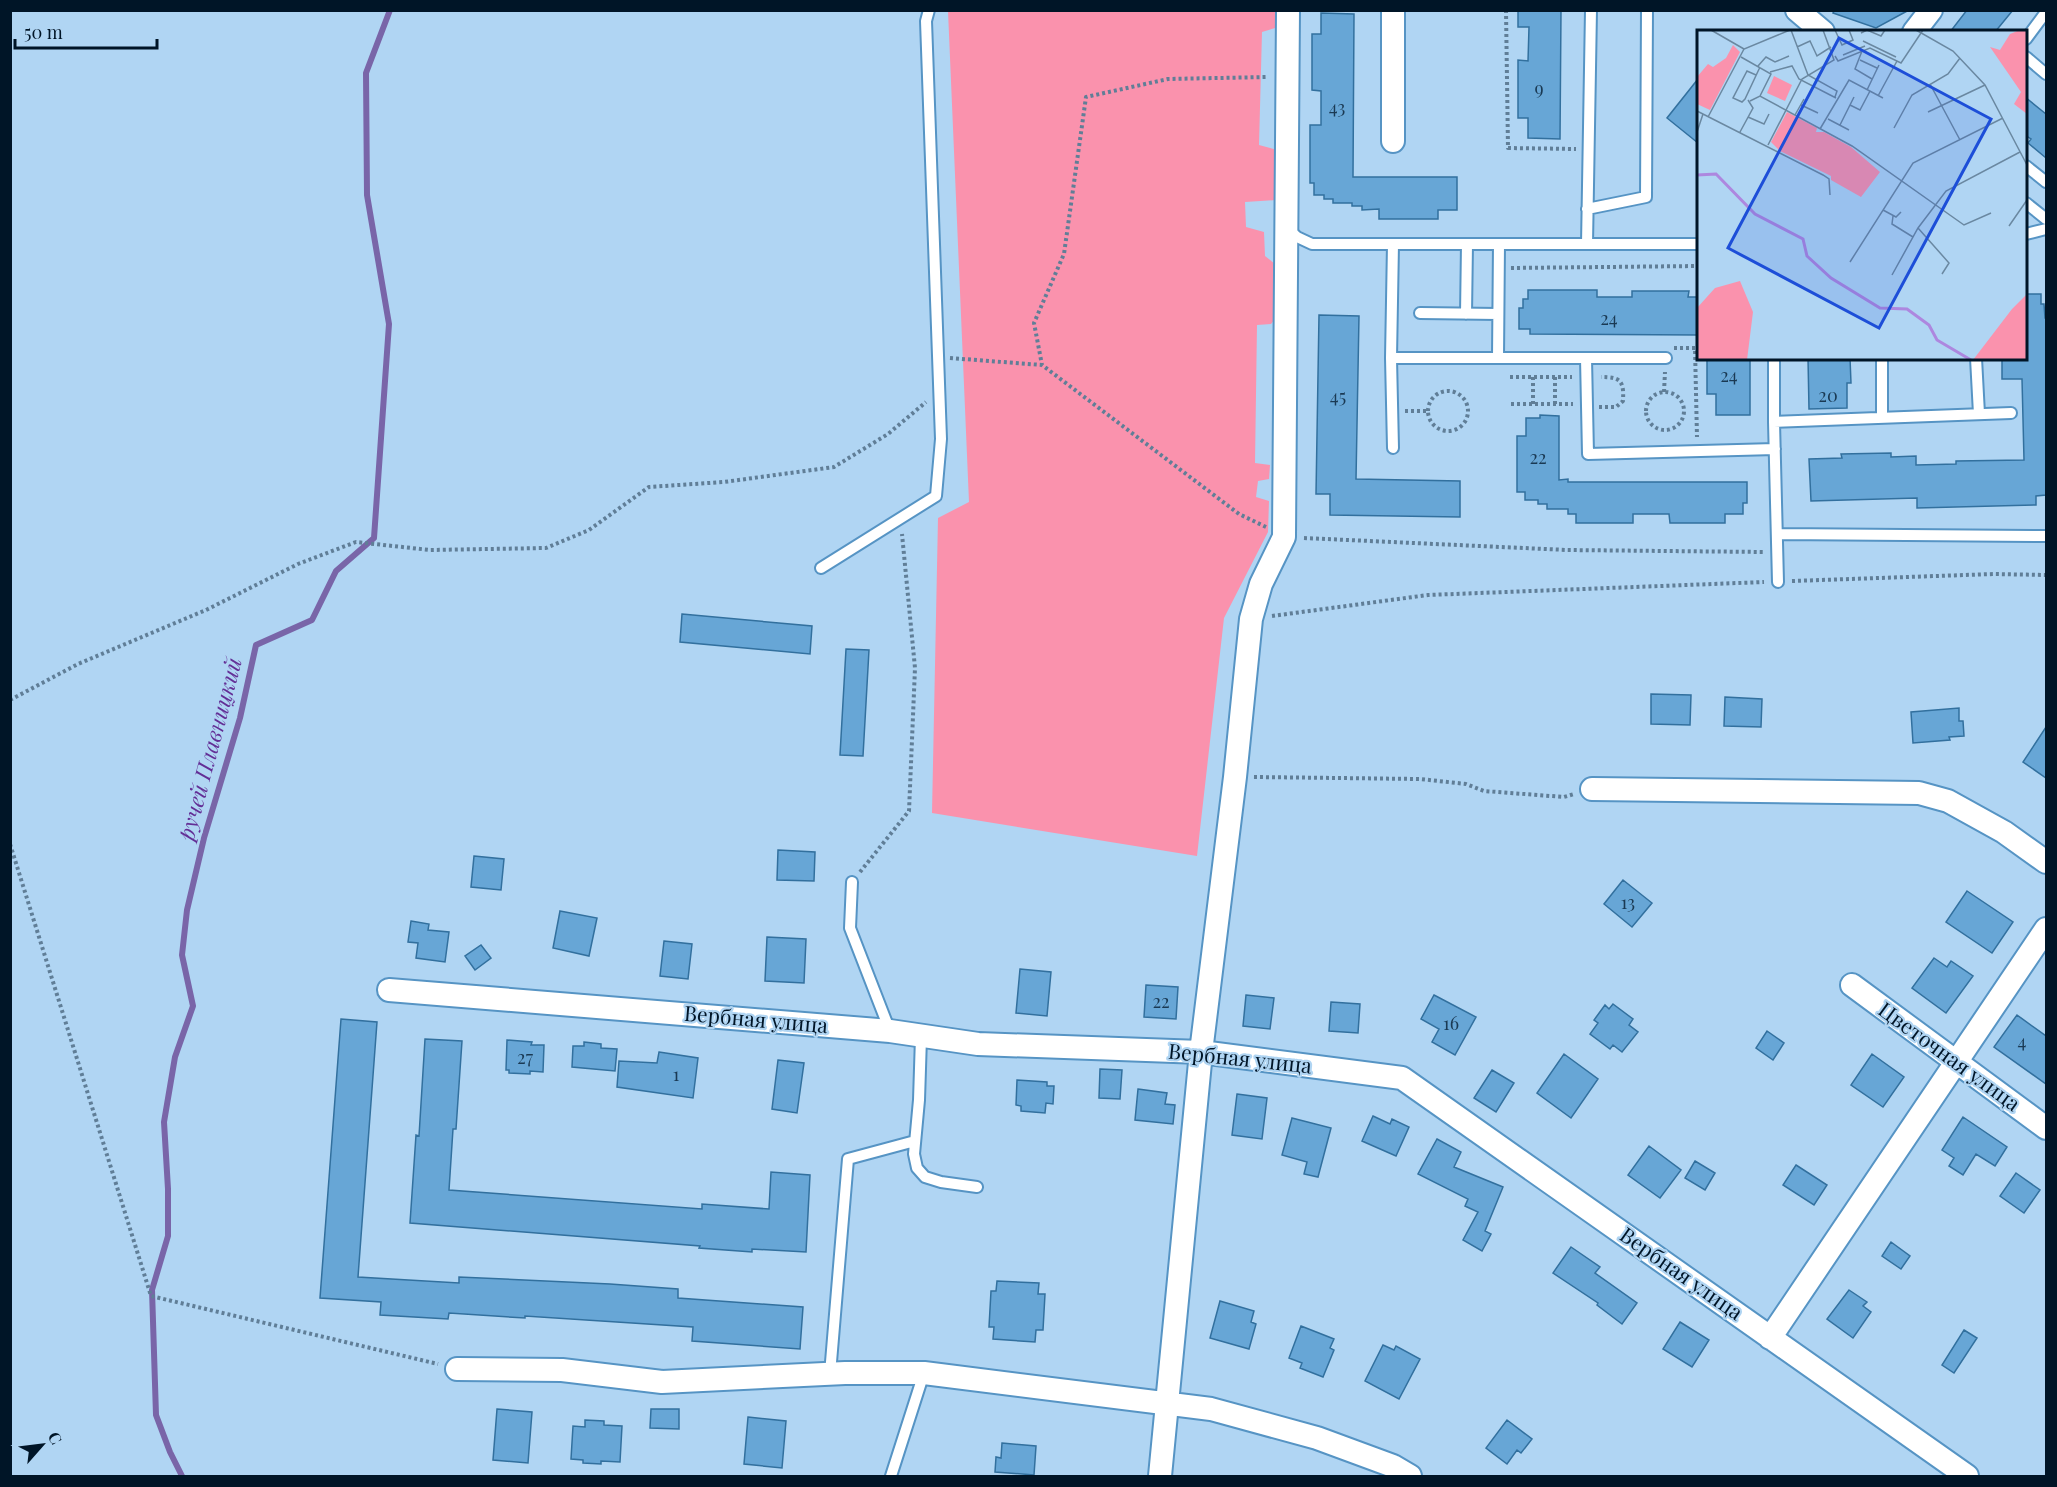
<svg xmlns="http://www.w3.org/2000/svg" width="2057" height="1487" font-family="'Playfair Display',serif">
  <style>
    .green { fill: #fa92ad }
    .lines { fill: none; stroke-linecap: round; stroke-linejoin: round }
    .stream { stroke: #7965a8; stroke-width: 6 }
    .building { fill: #67a6d6; stroke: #32709e; stroke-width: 1.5 }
    .service-casing { stroke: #5694c4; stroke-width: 14 }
    .minor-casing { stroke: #5694c4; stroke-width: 26 }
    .path { stroke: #607e97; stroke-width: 4; stroke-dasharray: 3 3; stroke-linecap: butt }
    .service { stroke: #fff; stroke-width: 10 }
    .minor { stroke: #fff; stroke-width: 22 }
    .labels { text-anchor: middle; stroke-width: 4.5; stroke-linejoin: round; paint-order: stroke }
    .number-label { font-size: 18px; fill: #1a3953 }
    .street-label { font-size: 21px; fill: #001527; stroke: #b0d5f3 }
    .water-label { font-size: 22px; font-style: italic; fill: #632f96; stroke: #b0d5f3 }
    .inset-river { fill: none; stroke: #ad87df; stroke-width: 3 }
    .inset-road { fill: none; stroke: #6a88a1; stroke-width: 1.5 }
    .view { fill: #1d4ed8; fill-opacity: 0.15; stroke: #1d4ed8; stroke-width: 3 }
    .inset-edge { fill: none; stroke: #001527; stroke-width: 3 }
  </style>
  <rect width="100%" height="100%" fill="#b0d5f3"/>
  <path class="green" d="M948,11H1282V26L1262,32L1259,145L1277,150L1276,200L1245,202L1246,227L1264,232L1265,256L1280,268V313L1271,324L1257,325L1255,463L1270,465L1269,479L1258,481L1256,497L1269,501L1268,532L1224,618L1197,856L932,813L938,518L969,502Z"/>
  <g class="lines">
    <path class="stream" d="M182,1476L170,1452L156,1415L152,1290L168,1236V1189L164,1122L175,1057L193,1006L182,955L187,910L204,838L240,718L256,645L312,620L336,571L374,538L389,324L367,195L366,73L390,10"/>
  </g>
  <path class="building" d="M1518,10H1561L1560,139L1528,138V118H1518V60L1528,61L1529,27H1518Z
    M1834,10H1909L1876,28L1833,13Z
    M1967,10H2013L1995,32H1950Z
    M1321,13L1354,14L1353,177H1457V210H1438V219H1379V209L1362,210V206H1352V203H1333V199H1324V195H1314V183H1310V125H1321V91L1312,90V34H1321Z
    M1698,79V143L1667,118Z
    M2025,97L2046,114V158L2028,143L2031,139L2025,135Z
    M1528,290H1597V297H1632V291H1689L1688,297H1698V335L1530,334V329H1519V308H1523V299H1528Z
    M2025,294H2041V304H2044L2045,318H2046V495L2036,496V505L1917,508V498L1811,501L1809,459L1842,458L1841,454L1891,453V457L1916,456V465L1956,464V461L2024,460L2022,379H2002V358H2025Z
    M1319,315L1359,316L1356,479L1460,481V517L1330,515V494H1316Z
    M1707,358H1750V415H1716V394H1707Z
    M1808,358H1850L1851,383H1847V408L1809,409Z
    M1540,415L1559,416V480L1568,479V482H1747V503H1743V514H1725V523H1670L1669,514H1633V523H1576V514H1568V509H1547V504H1538V500H1525V492H1517V436H1526V418H1540Z
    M682,614L812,626L810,654L680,642Z
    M846,649L869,650L863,756L840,755Z
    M1651,694L1691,695L1690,725L1651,724Z
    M1725,697L1762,699L1761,727L1724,726Z
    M1959,708V721H1963L1964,736L1949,737L1950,740L1913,743L1911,712Z
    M2046,727V778L2023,762Z
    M778,850L815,852L814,881L777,880Z
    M474,856L504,859L501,890L471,887Z
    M1623,880L1652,903L1632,927L1604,904Z
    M1967,891L2013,922L1992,953L1946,922Z
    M560,911L597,918L589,956L553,948Z
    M411,921L429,924L428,930L449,932L445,962L416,958L418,943L408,942Z
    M767,937L806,939L804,983L765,981Z
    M664,941L692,944L688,979L660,976Z
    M481,945L491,958L475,970L465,956Z
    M1934,958L1947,967L1951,961L1973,976L1946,1013L1912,988Z
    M1020,969L1051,972L1047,1016L1016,1013Z
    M1146,985L1178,987L1176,1019L1144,1017Z
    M1246,995L1274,998L1270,1029L1243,1026Z
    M1434,995L1476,1017L1455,1055L1432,1042L1439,1029L1421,1019Z
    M1331,1002L1360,1004L1358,1033L1329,1031Z
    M1613,1004L1633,1019L1629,1025L1638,1032L1622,1052L1613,1045L1610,1049L1590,1034L1598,1023L1594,1020L1605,1005L1609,1009Z
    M2017,1015L2046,1036V1084L1994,1047Z
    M341,1019L377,1022L358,1277L459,1283V1277L610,1284L678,1289V1298L803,1307L800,1349L692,1341L693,1327L525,1316V1318L449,1313L448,1319L380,1315L381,1302L320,1298Z
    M1767,1031L1784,1043L1773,1060L1756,1048Z
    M425,1039L462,1041L456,1129H453L449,1190L702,1209V1204L769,1209L771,1172L810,1175L806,1252L752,1249V1252L699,1248L700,1246L410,1223L416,1135L419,1136Z
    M507,1040L532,1042L531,1045H544L543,1072L530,1071V1074L509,1073V1070H506Z
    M584,1042L601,1044V1048L617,1049L615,1071L572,1067L573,1046H584Z
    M659,1052L698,1058L693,1098L617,1087L619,1061L657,1063Z
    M1564,1054L1598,1079L1571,1118L1537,1093Z
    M1872,1054L1904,1077L1883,1107L1851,1085Z
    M778,1060L804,1063L797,1113L772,1109Z
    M1100,1069L1122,1070L1120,1099L1099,1098Z
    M1492,1070L1514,1083L1496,1112L1474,1098Z
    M1017,1080L1047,1082V1086H1054L1053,1104L1046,1103L1045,1113L1021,1111V1106L1016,1105Z
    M1138,1089L1167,1093L1165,1104L1175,1105L1173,1124L1135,1120Z
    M1237,1094L1267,1098L1262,1139L1232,1135Z
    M1373,1116L1390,1124L1392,1119L1409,1127L1396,1156L1362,1141Z
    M1963,1117L2007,1147L1995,1166L1976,1154L1963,1175L1949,1166L1954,1158L1942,1150Z
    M1292,1118L1331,1128L1318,1177L1304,1174L1307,1162L1282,1155Z
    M1437,1139L1461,1152L1454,1167L1503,1187L1485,1231L1491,1234L1482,1251L1463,1240L1478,1212L1465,1206L1468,1199L1418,1174Z
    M1649,1146L1681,1170L1660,1198L1628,1175Z
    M1695,1161L1715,1173L1705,1190L1685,1178Z
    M1796,1165L1827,1185L1814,1205L1783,1185Z
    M2016,1173L2040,1190L2024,1213L2000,1196Z
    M1891,1242L1910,1256L1901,1269L1882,1256Z
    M1571,1247L1600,1267L1595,1273L1637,1303L1622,1324L1597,1305L1598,1303L1553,1273Z
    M997,1281L1039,1283L1038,1294H1045L1043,1330H1036L1035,1342L993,1339L994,1327H989L991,1291H996Z
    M1849,1290L1867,1302L1863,1306L1871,1312L1853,1338L1827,1319Z
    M1220,1301L1254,1311L1251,1322L1256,1324L1249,1349L1210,1338Z
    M1680,1322L1709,1340L1692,1367L1663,1349Z
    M1301,1326L1334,1339L1330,1348L1334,1350L1323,1377L1300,1368L1302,1363L1289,1358Z
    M1964,1330L1977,1338L1954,1373L1942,1365Z
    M1383,1345L1394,1350L1396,1346L1420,1359L1399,1399L1365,1381Z
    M497,1409L532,1412L528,1463L493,1460Z
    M651,1409H679V1429L650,1428Z
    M748,1417L786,1421L782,1468L744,1464Z
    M585,1420L604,1421V1425L622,1426L620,1462L601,1461V1464L583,1463V1460L571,1459L573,1426L585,1427Z
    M1507,1420L1532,1439L1521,1453L1517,1450L1507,1464L1486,1448Z
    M1002,1443L1036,1446L1034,1475L995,1472L996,1457L1001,1458Z"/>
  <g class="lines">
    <defs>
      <path id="service" d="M2026,39L2046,12
        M2026,57L2046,74
        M2026,166L2046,182
        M2026,203L2046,219
        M1587,209L1646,197L1647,10
        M1288,229L1297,237L1312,244H1698
        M2026,234L2046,229
        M1587,244L1591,10
        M1420,313L1498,314
        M1466,314L1467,244
        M1391,358H1666
        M1498,358L1499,244
        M1586,358L1588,454L1775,449
        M1774,358V422L1778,582
        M1976,358L1979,414
        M1882,418V358
        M1774,422L2011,413
        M1393,448L1391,358L1393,244
        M1777,534L2046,536
        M821,568L936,496L941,439L926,21L929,10
        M852,882L850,928L890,1031
        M921,1037L919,1100L914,1154L917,1168L925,1177L941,1182L977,1187
        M830,1374L848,1159L915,1141
        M891,1476L924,1373"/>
      <path id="minor" d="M1393,10V141
        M1797,10L1823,32
        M1914,32L1931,10
        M1592,789L1919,793L1948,801L2004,832L2046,862
        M1852,985L2046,1128
        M389,990L890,1031L978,1044L1201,1052L1402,1078L1967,1476
        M1770,1338L2046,929
        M457,1369L562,1370L662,1382L845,1373H924L1211,1409L1317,1438L1393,1466L1410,1476
        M1160,1476L1201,1052L1235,777L1251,619L1261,584L1284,537L1288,10"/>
    </defs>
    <use href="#service" class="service-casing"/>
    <use href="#minor" class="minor-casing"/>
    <path class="path" d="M1506,10L1508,148L1576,149
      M1511,268L1698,266
      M1674,348H1695L1697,437
      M950,358L1042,365
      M1510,377H1572
      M1428 411a20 20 0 1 1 40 0a20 20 0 1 1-40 0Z
      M1664,392L1665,372
      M1646 411a19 19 0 1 1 38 0a19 19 0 1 1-38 0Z
      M1511,404H1573
      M1533,404V377
      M1555,404V377
      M1599,407H1616L1623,401C1624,381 1621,377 1601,377
      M1405,411H1428
      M1266,527L1239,514L1042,365L1034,323L1064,254L1086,97L1168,79L1267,77
      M1304,538L1567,550L1764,552
      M1792,581L1994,574L2046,575
      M1272,616L1428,595L1764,582
      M10,700L78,664L206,610L298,564L356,542L430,550L546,548L589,530L649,487L724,482L834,467L888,434L926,402
      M1254,777L1420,779L1466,784L1484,791L1564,797L1574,794
      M10,844L151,1296L438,1364
      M860,872L909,811L915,668L902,534"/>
    <use href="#service" class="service"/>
    <use href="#minor" class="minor"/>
  </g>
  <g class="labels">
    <g class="number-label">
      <text x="1539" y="95">9</text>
      <text x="1337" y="114">43</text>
      <text x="1609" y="325">24</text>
      <text x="1729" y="382">24</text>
      <text x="1828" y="402">20</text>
      <text x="1338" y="403">45</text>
      <text x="1538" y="464">22</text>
      <text x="1628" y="909">13</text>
      <text x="1161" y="1008">22</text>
      <text x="1451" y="1030">16</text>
      <text x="2022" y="1048">4</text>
      <text x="525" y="1064">27</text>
      <text x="676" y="1081">1</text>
    </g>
    <g class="street-label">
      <text transform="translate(756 1020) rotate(5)" y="7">Вербная улица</text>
      <text transform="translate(1949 1057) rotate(36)" y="7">Цветочная улица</text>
      <text transform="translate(1240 1059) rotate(6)" y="7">Вербная улица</text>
      <text transform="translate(1681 1274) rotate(35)" y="7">Вербная улица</text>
    </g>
    <g class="water-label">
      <text transform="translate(210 749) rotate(-75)" y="8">ручей Плавницкий</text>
    </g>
  </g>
  <g transform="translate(1697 30)">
    <rect width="330" height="330" fill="#b0d5f3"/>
    <path d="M323,0H330V84L317,74L324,62L293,17L303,20L313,4ZM36,15L43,22L13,80L0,74V47L11,34L16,37L29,28ZM77,46L95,55L88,71L70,63ZM90,82L120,98L119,102H127L154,117L183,142L164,167L134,150V146L83,121L74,112ZM43,251L56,282L50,330H0V278L18,258ZM330,264V330H276L315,279Z" fill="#fa92ad"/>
    <path class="inset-river" d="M0,145L19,144L58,184L106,209L110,226L134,248L183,278L210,279L232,295L240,310L274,330"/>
    <path class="inset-road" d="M14,0L47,19M94,0L111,45L140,61L138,67M138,0L145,15L156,10L152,0M219,0L256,21L288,55L330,135M164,3L170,0L184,6L188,0M166,11L199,27M100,17L113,11L120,26L134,17M165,21L158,39L175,49M146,25L168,16M138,26L141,31L173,18L204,33L226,0M44,27L74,44L63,66M163,30L180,38M61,36L69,27L78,32L92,26M73,42L95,36L102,49L139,68M59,45L50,41L36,68L45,72L48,69L63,37M233,54L263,110M170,60L182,35M181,66L200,31M53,71L63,66L155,116L267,195L294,183M104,75L121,83M153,75L163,80L173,61M0,81L126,145L132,149L133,165M231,82L288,55M98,85L107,69M11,87L47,19L93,0M51,87L67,94L72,84M131,89L152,100M143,95L157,67M197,98L215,65L251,44L263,28M123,99L152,50L186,68M0,102L6,84M43,102L56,78L51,70M71,115L105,49L137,30L126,0M186,180L199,187L204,182M196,186L195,194L216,207M312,196L330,170M221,198L252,233L245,244M153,232L216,133L306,88M195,245L221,198L249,161L323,122"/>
    <path class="view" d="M142,8L294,89L182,298L31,218Z"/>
    <rect width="330" height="330" class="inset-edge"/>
  </g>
  <rect width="2057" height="1487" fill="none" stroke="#001527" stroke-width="24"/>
  <g transform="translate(42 1445) rotate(62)" stroke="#b0d5f3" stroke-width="4.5" paint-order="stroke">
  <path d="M0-4.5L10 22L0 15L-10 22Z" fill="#001527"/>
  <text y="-9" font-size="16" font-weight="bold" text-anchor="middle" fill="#001527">С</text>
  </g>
  <path d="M15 39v9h142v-9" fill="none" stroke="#001527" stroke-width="3"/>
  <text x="24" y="39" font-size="18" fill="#001527" stroke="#b0d5f3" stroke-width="4.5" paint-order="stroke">50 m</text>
</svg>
